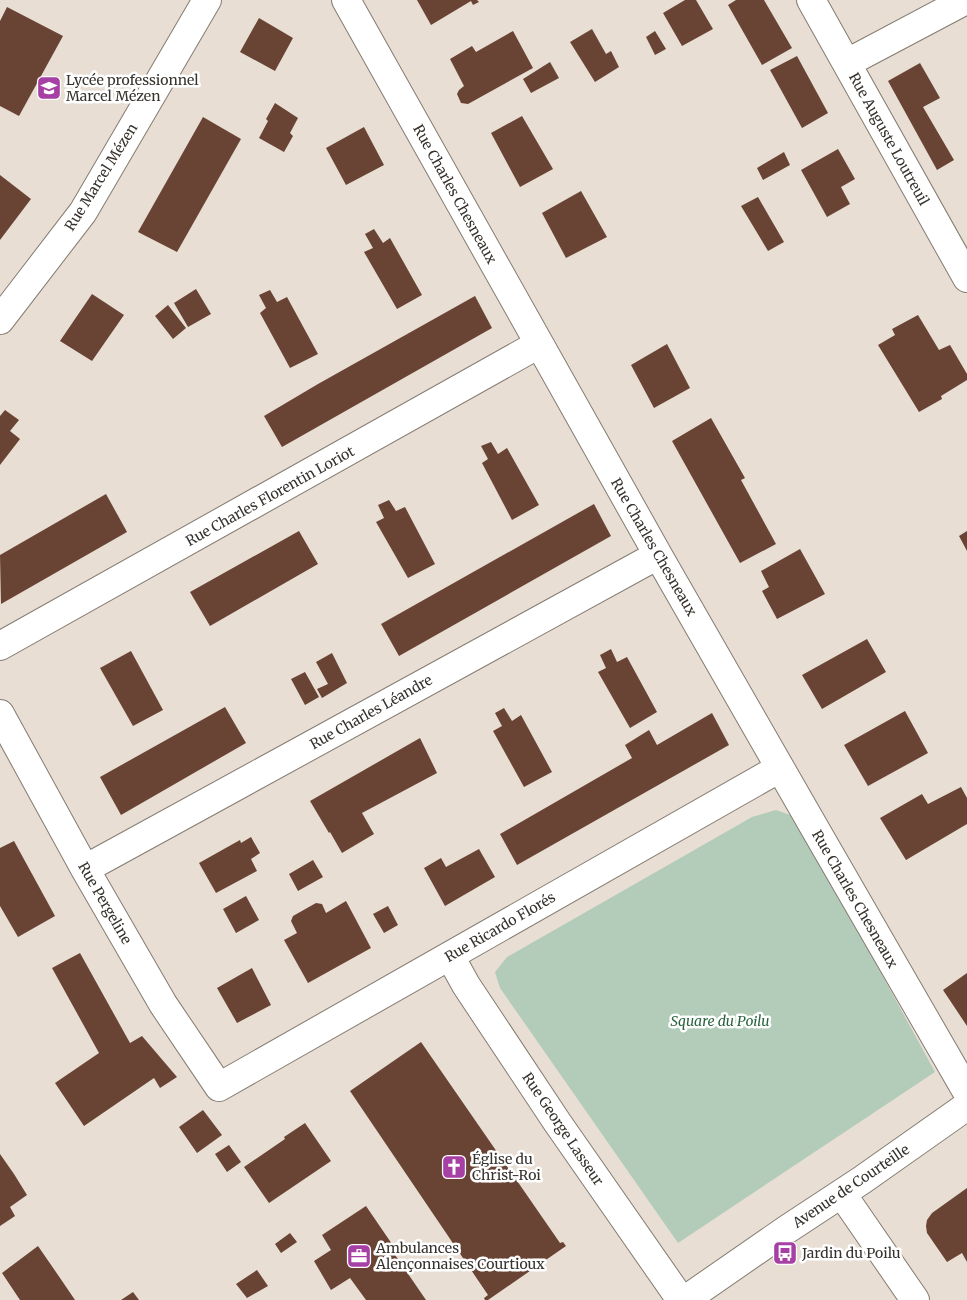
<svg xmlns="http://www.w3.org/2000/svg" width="967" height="1300" font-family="Merriweather,serif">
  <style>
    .green { fill: #b2ccb9 }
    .building { fill: #694434 }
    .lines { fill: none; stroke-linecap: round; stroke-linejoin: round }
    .street-casing { stroke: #847b71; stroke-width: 30 }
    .secondary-casing { stroke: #847b71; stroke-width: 30 }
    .street { stroke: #fff; stroke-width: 28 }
    .secondary { stroke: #fff; stroke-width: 28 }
    .labels { text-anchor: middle; stroke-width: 5; stroke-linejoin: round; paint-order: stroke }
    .poi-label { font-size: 14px; fill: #36322e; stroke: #fff; text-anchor: start }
    .street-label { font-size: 14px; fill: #36322e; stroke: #fff }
    .park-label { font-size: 14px; font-style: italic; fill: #29633e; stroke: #fff }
  </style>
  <rect width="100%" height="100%" fill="#e8ded3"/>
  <path class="green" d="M776,810L796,817L935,1072L678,1243L500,988L495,972L507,957L752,817Z"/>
  <path class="building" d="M417,0H477L479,2L473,5L471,1L431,25Z
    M685,0H696L713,29L682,46L663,13Z
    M736,0H764L792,48L762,65L728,5Z
    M7,7L63,36L19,116L0,106V21Z
    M259,18L293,38L275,71L240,52Z
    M592,29L606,54L611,51L619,67L595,82L570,42Z
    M513,31L533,68L468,104L461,103L457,94L459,90L464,86L450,59L472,46L476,52Z
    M655,31L666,49L655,55L646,37Z
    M797,56L828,113L802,128L770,70Z
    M550,62L559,78L531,93L523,79Z
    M920,63L940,98L923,107L954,160L937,170L888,81Z
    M275,103L298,118L290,133L293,136L284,152L259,138L268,121L266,119Z
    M522,116L553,169L520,187L491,133Z
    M203,117L241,139L177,252L138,232Z
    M364,127L384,165L346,185L326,148Z
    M838,149L855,179L841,187L850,204L827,217L801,170Z
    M784,152L790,165L763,180L757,168Z
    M0,175L31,199L0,240Z
    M581,191L607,237L566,258L542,213Z
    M758,197L784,242L768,251L741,206Z
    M374,229L383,243L390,238L422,295L397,309L364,252L373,248L365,234Z
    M196,289L211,314L188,327L174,303Z
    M270,290L277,302L287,297L318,354L290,368L260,313L266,308L259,295Z
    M92,294L124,315L92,361L60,341Z
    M475,296L492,328L282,447L264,416L318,384Z
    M168,305L186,328L173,339L155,316Z
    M918,315L939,350L950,345L967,374V380L941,396L942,399L919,412L878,345L895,335L892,329Z
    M667,344L690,388L654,408L631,365Z
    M5,410L19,420L10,431L20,439L0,465V416Z
    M711,418L745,478L741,480L776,544L740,563L672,441Z
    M491,442L498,454L507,448L539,505L512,520L482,463L488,459L481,446Z
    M106,494L127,532L1,604L0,555Z
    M389,500L396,511L405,507L435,564L408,578L376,522L384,518L378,505Z
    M594,504L611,536L399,656L381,624Z
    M299,531L318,564L210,626L190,592Z
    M967,531V551L959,536Z
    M800,549L825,594L777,619L762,591L769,587L761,571Z
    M867,639L886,672L822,709L802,675Z
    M611,649L617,662L627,657L657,712L630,728L598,672L606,668L600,655Z
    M131,651L163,710L133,726L100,668Z
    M332,653L347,683L322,698L317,689L328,684L316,662Z
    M305,672L319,697L305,705L291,679Z
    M225,707L246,743L121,815L100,777Z
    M504,708L512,721L521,715L552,772L524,787L493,731L502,726L495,713Z
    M905,711L928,753L868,786L844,745Z
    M712,713L729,745L517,865L500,834L632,758L625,745L649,730L657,745Z
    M420,738L437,773L362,813L374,834L342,853L330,832L329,833L310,801Z
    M961,787L967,798V824L906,860L880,818L922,794L928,804Z
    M251,837L260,853L251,859L257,871L216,893L199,863L240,840L241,843Z
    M14,841L55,916L18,937L0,906V848Z
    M479,849L495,877L445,906L424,868L441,858L446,867Z
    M313,860L323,877L298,891L289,874Z
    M246,896L259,920L236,933L223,909Z
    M346,901L371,948L308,983L284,940L297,933L291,921L293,916L316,903L322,904L326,913Z
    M388,906L398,925L384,933L373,914Z
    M80,953L130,1043L142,1036L177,1077L160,1088L154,1078L84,1126L55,1083L99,1053L52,968Z
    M252,968L271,1005L237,1023L217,988Z
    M967,973V1026L943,990Z
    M421,1042L560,1243L563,1242L566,1246L488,1300H485L484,1298L488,1295L350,1091Z
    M203,1110L222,1135L197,1153L179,1127Z
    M305,1123L331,1161L269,1203L244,1167L285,1139L284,1137Z
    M229,1145L241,1162L227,1172L215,1154Z
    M0,1154L14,1174L27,1195L10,1207L15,1216L0,1226Z
    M967,1188V1262L962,1253L947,1262L927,1233L926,1226L927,1220L932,1213Z
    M366,1206L394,1247L391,1249L426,1300H366L350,1278L331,1290L314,1261L331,1250L322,1235Z
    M290,1233L297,1242L281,1253L275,1244Z
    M38,1246L58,1275L75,1300H20L2,1273Z
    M257,1270L268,1286L247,1298L236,1284Z
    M133,1292L139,1300H121Z"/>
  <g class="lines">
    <defs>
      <path id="street" d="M346,0L658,555L814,827L967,1092
        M811,0L967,278
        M847,63L966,0
        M0,320L83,212L207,0
        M0,646L539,344
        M0,714L85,869L163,1004L219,1087L780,768
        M85,869L658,555
        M450,956L466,985L557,1122L681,1300
        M842,1194L915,1300"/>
      <path id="secondary" d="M685,1300L786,1230L862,1180L967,1106"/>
    </defs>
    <use href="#street" class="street-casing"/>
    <use href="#secondary" class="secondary-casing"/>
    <use href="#street" class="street"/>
    <use href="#secondary" class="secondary"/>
  </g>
  <defs>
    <symbol id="school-square" viewBox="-11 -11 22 22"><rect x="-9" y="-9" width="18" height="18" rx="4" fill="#a740a4" stroke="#fff"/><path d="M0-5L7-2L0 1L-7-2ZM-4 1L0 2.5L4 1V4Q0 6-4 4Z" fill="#fff"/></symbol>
    <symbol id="church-square" viewBox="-11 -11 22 22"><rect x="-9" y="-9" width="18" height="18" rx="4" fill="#a740a4" stroke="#fff"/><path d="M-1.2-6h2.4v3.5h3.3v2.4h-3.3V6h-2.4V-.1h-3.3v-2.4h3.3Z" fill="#fff"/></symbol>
    <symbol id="bus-square" viewBox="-11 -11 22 22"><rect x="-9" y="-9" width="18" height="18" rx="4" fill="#a740a4" stroke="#fff"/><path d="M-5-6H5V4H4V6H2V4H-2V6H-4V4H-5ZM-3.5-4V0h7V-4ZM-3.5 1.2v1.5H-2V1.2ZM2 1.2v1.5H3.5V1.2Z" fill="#fff"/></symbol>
    <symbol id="office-square" viewBox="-11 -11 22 22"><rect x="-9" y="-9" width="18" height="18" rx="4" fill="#a740a4" stroke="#fff"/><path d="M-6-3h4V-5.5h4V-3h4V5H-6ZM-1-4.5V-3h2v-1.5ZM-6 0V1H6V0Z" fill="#fff"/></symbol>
  </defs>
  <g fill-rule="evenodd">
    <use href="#school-square" x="35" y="74" width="28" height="28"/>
    <use href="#church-square" x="440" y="1153" width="28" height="28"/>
    <use href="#bus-square" x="771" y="1239" width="28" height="28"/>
    <use href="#office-square" x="345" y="1242" width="28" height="28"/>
  </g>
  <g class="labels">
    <g class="poi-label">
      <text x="66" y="85">Lycée professionnel<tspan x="66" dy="16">Marcel Mézen</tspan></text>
      <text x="472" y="1164">Église du<tspan x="472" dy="16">Christ-Roi</tspan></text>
      <text x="376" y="1253">Ambulances<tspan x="376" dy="16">Alençonnaises Courtioux</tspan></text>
      <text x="802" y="1258">Jardin du Poilu</text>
    </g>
    <g class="street-label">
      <text transform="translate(889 139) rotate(61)" y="5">Rue Auguste Loutreuil</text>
      <text transform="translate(101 177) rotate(-58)" y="5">Rue Marcel Mézen</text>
      <text transform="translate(455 194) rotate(61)" y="5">Rue Charles Chesneaux</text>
      <text transform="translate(270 496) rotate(-29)" y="5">Rue Charles Florentin Loriot</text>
      <text transform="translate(654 547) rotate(60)" y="5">Rue Charles Chesneaux</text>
      <text transform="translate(371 712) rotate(-29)" y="5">Rue Charles Léandre</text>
      <text transform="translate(855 899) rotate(60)" y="5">Rue Charles Chesneaux</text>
      <text transform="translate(105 903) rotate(60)" y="5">Rue Pergeline</text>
      <text transform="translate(500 927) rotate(-30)" y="5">Rue Ricardo Florés</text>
      <text transform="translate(563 1129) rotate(56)" y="5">Rue George Lasseur</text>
      <text transform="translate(851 1186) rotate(-34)" y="5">Avenue de Courteille</text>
    </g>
    <g class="park-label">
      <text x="720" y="1026">Square du Poilu</text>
    </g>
  </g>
</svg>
